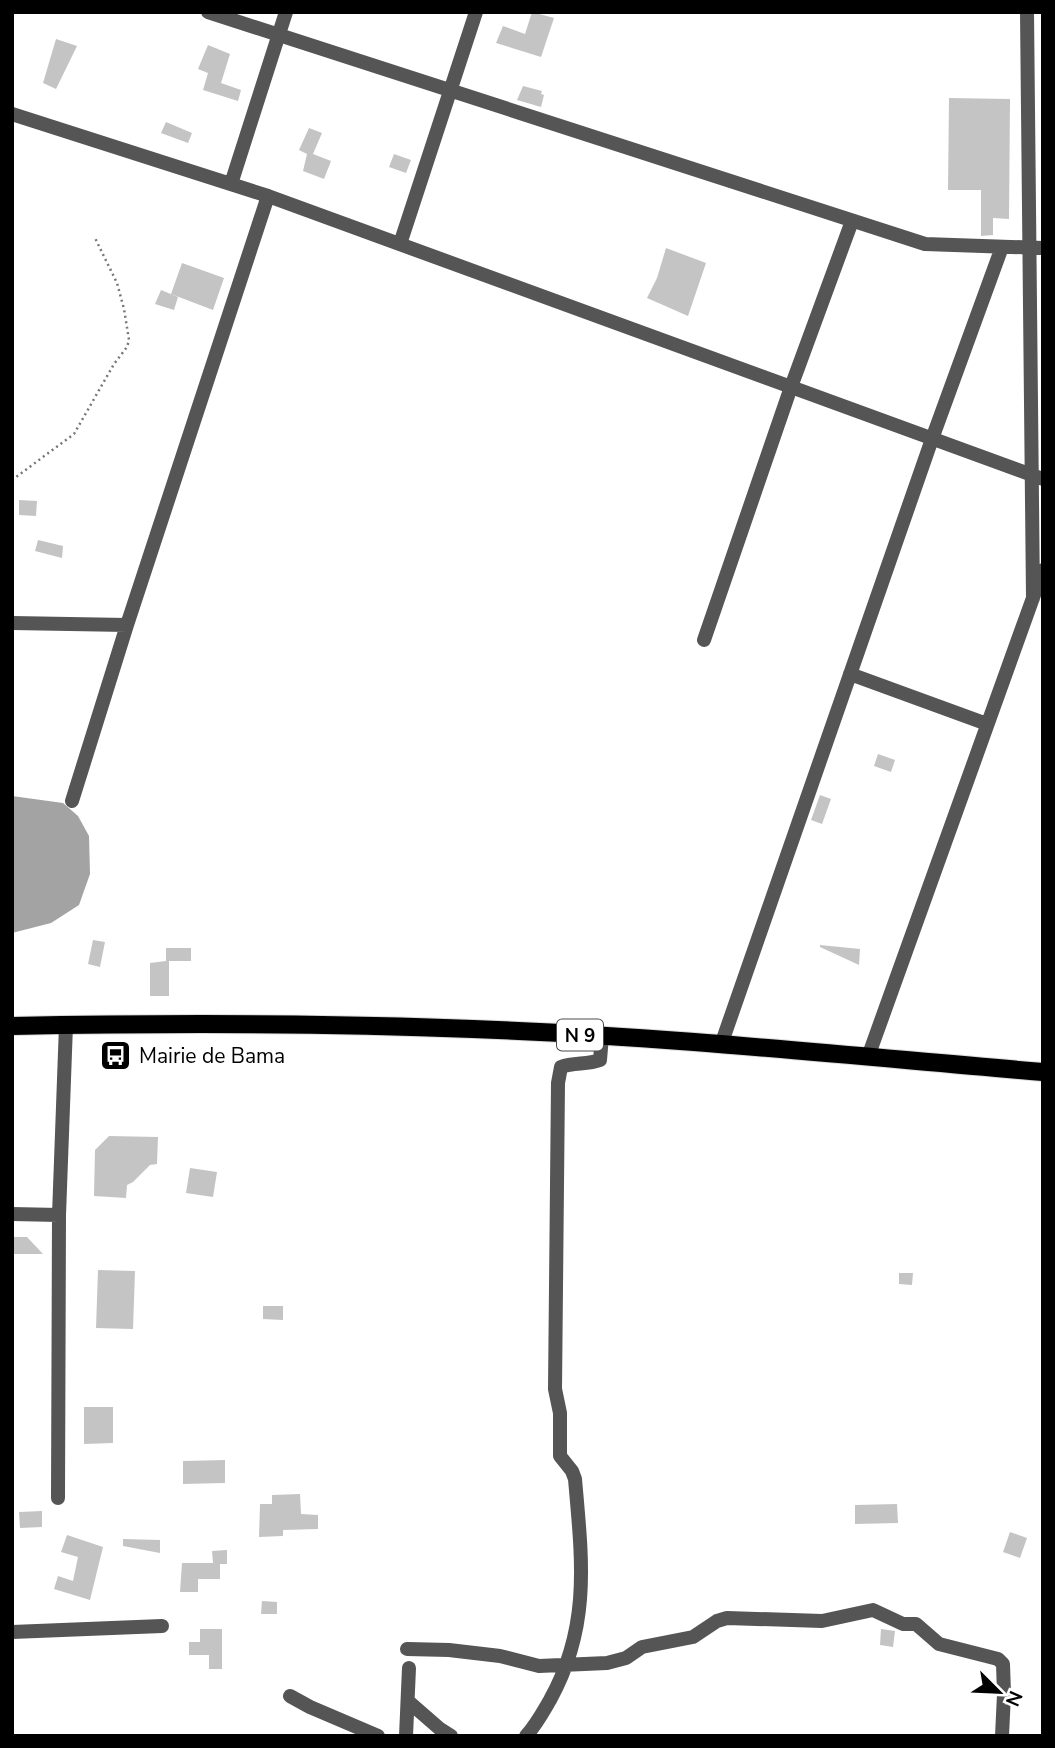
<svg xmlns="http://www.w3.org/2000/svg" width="1055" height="1748" font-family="'Nunito Sans',sans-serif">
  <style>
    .water { fill: #a3a3a3 }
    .building { fill: #c4c4c4 }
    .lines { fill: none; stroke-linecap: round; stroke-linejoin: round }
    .primary-casing { stroke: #dbdbdb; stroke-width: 20 }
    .path { stroke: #777; stroke-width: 2.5; stroke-dasharray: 2 3.5; stroke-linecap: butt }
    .street { stroke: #555; stroke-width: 14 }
    .primary { stroke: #000; stroke-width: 18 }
    .labels { text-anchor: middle; stroke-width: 7; stroke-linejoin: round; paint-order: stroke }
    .shield { fill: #fff; stroke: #4c4c4c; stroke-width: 2 }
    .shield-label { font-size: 19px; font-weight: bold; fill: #000 }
    .poi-label { font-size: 21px; fill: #000; stroke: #fff; text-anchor: start }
  </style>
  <rect width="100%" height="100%" fill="#fff"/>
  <path class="water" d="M12,796L63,803L78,816L89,836L90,874L79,905L51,923L12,933Z"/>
  <path class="building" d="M532,12L554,18L541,57L496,43L503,26L525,34Z
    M56,39L77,46L56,89L43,83Z
    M208,45L230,54L221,83L241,90L238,101L203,90L208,73L198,69Z
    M523,86L542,91L541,94L544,95L541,107L517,100Z
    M949,98L1010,99L1009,219L993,218V235L981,236V190H948Z
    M166,122L192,133L188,143L161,133Z
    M309,128L322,133L313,154L331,161L324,179L303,171L307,154L299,150Z
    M394,154L411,160L406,173L389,167Z
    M666,248L706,263L688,316L647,298L657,278Z
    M182,263L224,278L213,310L171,294Z
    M161,290L178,297L174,310L155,304Z
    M19,500L37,501L36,516L19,515Z
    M38,540L63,546L62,558L35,551Z
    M878,754L895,760L891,772L874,766Z
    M820,795L831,799L822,824L811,820Z
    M93,940L105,942L100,967L88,964Z
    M820,945L860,949L859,965L820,947Z
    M166,948H191V961H169V996H150V963L166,961Z
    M109,1136L158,1137L157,1164L150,1165L133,1182L127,1185L126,1198L94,1196L95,1150Z
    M190,1168L217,1172L213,1197L186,1193Z
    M12,1237H27L43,1254H12Z
    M98,1270L135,1271L133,1329L96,1328Z
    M899,1273H913L912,1285L899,1284Z
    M263,1306H283V1320L263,1319Z
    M84,1407H113V1443L84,1444Z
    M225,1460V1483L183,1484V1461Z
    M300,1494L301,1514L318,1515V1529L283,1530V1536L259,1537L260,1504H272V1495Z
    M897,1504L898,1523L855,1524V1505Z
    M42,1511V1527L20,1528L19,1512Z
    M1010,1532L1027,1538L1020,1558L1003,1552Z
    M67,1535L103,1547L90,1600L54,1589L58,1576L73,1581L78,1557L61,1552Z
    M123,1539L160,1540V1553L123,1546Z
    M227,1550V1564H220V1579H198V1592H180L182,1563H213L212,1551Z
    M262,1601L277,1602V1614H261Z
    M200,1629H222V1669H209V1655H189V1642H200Z
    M881,1629L895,1631L893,1647L880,1645Z"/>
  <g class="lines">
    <defs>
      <path id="primary" d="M12,1026C166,1023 319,1023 473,1029C663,1036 853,1056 1043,1072"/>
    </defs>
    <use href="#primary" class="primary-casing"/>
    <path class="path" d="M12,480L74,434L114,364L127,347L129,340L124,309L117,283L95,238"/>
    <path class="street" d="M208,12L925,244L1043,248
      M1027,12L1033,598
      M12,114L268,196L1043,479
      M231,184L286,12
      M400,244L476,12
      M12,623L127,625
      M704,640L791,387L852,221
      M850,674L987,724
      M72,801L127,625L268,196
      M721,1045L932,439L1002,247
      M868,1057L1043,570
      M12,1214L59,1215
      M58,1498L59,1215L66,1025
      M12,1632L162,1626
      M407,1649L449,1650L500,1656L539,1666L607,1663L626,1658L642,1647L693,1637L717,1621L727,1618L822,1621L873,1610L903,1624H916L939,1644L998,1659L1003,1664L1004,1694L1002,1736
      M290,1696L310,1707L378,1736
      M409,1702L440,1729L451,1736
      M406,1736L409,1668
      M526,1736C536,1725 543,1712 550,1700C591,1626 582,1560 575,1479L572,1471L560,1456V1413L555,1389L558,1083L561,1067C574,1062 587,1065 600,1060L602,1036"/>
    <use href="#primary" class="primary"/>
  </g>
  <defs>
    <symbol id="bus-square" viewBox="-11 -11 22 22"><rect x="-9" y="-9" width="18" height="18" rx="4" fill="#000" stroke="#fff"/><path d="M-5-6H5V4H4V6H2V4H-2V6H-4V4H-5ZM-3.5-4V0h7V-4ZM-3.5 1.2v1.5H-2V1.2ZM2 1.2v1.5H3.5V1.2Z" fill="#fff"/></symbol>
  </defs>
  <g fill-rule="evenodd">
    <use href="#bus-square" x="98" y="1038" width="35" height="35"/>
  </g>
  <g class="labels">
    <rect class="shield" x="557" y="1019.5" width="46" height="31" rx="5"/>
    <g class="shield-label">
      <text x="580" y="1042">N 9</text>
    </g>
    <g class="poi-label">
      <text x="139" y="1063">Mairie de Bama</text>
    </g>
  </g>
  <rect width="1055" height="1748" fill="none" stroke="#000000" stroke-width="28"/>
  <g transform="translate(999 1692) rotate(114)" stroke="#ffffff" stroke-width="5" paint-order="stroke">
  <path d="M0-5L12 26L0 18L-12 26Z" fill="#000000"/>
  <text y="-10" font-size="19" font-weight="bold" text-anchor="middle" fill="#000000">N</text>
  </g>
</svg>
